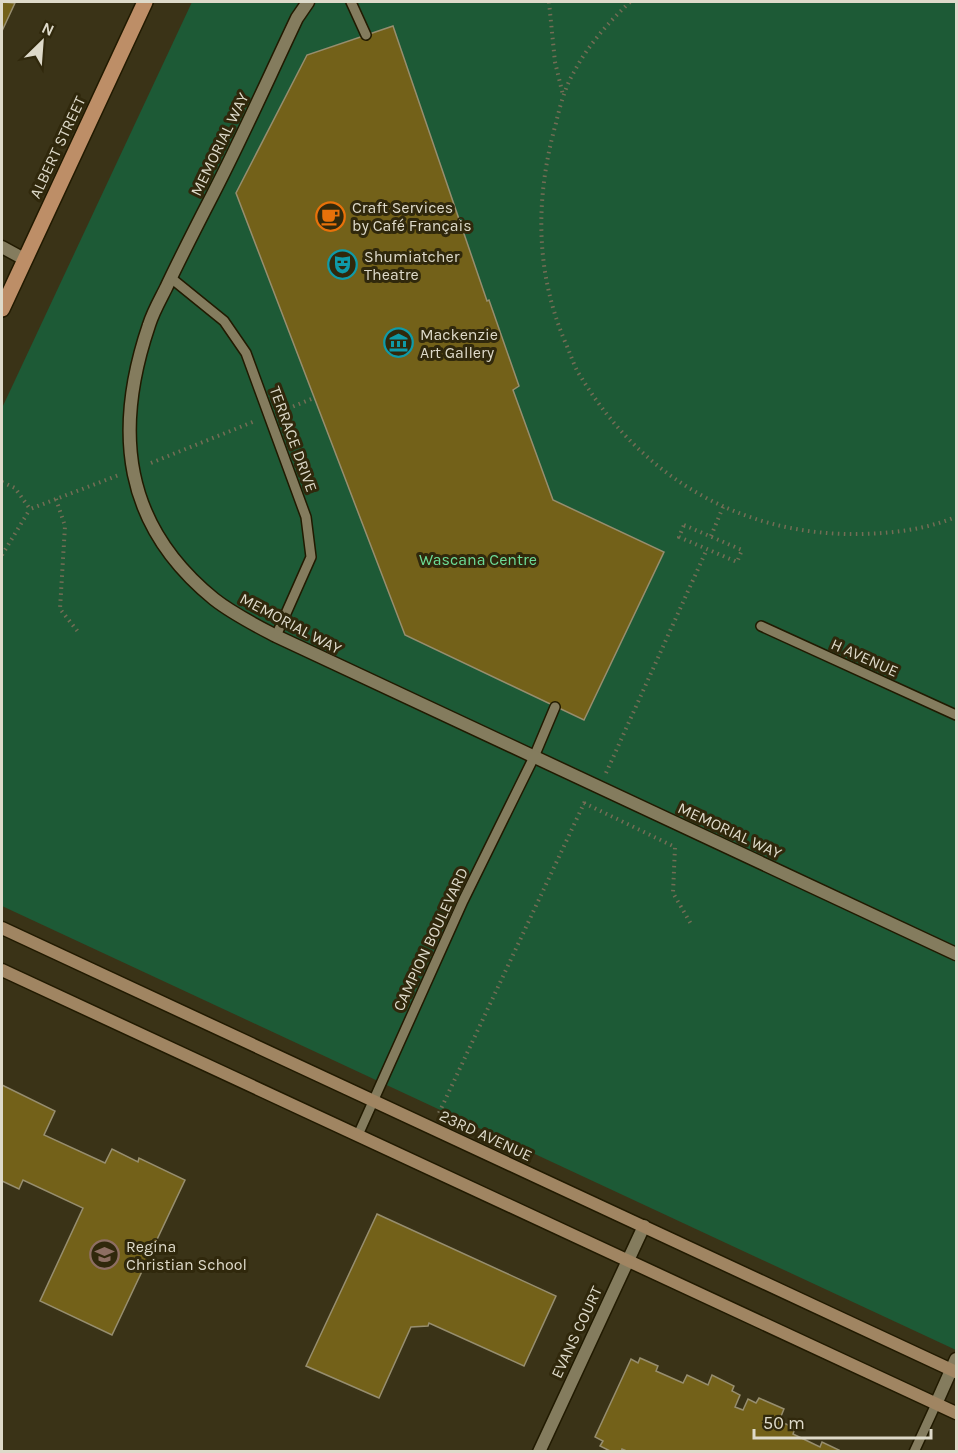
<svg xmlns="http://www.w3.org/2000/svg" width="958" height="1453" font-family="Karla,sans-serif">
  <style>
    .green { fill: #1d5a36 }
    .building { fill: #736119; stroke: #978e6f; stroke-width: 1.5 }
    .lines { fill: none; stroke-linecap: round; stroke-linejoin: round }
    .lane-casing { stroke: #211a00; stroke-width: 12 }
    .street-casing { stroke: #211a00; stroke-width: 15 }
    .secondary-casing { stroke: #211a00; stroke-width: 15 }
    .primary-casing { stroke: #211a00; stroke-width: 18 }
    .path { stroke: #736d55; stroke-width: 4; stroke-dasharray: 1.5 4.5; stroke-linecap: butt }
    .lane { stroke: #847c5e; stroke-width: 9 }
    .street { stroke: #847c5e; stroke-width: 12 }
    .secondary { stroke: #a08562; stroke-width: 12 }
    .primary { stroke: #bd8e67; stroke-width: 15 }
    .labels { text-anchor: middle; stroke-width: 6; stroke-linejoin: round; paint-order: stroke }
    .street-label { font-size: 16px; fill: #dedaca; stroke: #30280c }
    .poi-label { font-size: 16px; fill: #dedaca; stroke: #30280c; text-anchor: start }
    .park-label { font-size: 16px; fill: #6ddc97; stroke: #30280c }
  </style>
  <rect width="100%" height="100%" fill="#3a3317"/>
  <path class="green" d="M192,2H956V1350L2,906V408Z"/>
  <path class="building" d="M2,2L15,3L2,31Z
    M393,26L487,301L489,300L519,386L513,390L553,500L664,552L584,720L405,635L236,193L307,55Z
    M2,1085L55,1111L44,1135L105,1163L112,1149L138,1162L139,1158L185,1180L112,1335L40,1301L83,1208L23,1180L19,1189L2,1181Z
    M377,1214L556,1296L524,1366L429,1323L428,1326L411,1327L379,1398L306,1366Z
    M640,1358L658,1366L656,1371L683,1383L687,1375L708,1385L712,1375L734,1386L732,1391L740,1395L735,1407L743,1410L748,1399L756,1403L759,1398L784,1409L779,1421L795,1428L793,1434L820,1447L822,1442L839,1450L838,1452H629L622,1449L621,1452H612L600,1446L603,1441L595,1437L631,1359L638,1363Z"/>
  <g class="lines">
    <defs>
      <path id="lane" d="M351,2L366,35
        M171,278L224,321L246,353L306,517L311,557L276,636
        M761,626L956,715
        M358,1135L463,901L534,757L555,707
        M914,1452L936,1404"/>
      <path id="street" d="M308,2L297,18C269,77 243,136 213,194C197,225 181,256 166,288C160,300 153,312 149,325C113,431 123,525 214,599C233,614 255,625 276,636L956,954
        M2,247L24,259
        M936,1404L956,1359
        M539,1452L644,1226"/>
      <path id="secondary" d="M2,928L956,1372
        M2,970L956,1413"/>
      <path id="primary" d="M2,309L145,2"/>
    </defs>
    <use href="#lane" class="lane-casing"/>
    <use href="#street" class="street-casing"/>
    <use href="#secondary" class="secondary-casing"/>
    <use href="#primary" class="primary-casing"/>
    <path class="path" d="M549,2L555,62L563,95
      M630,2C609,22 588,45 574,72C565,87 560,106 556,123C535,198 535,272 566,344C571,355 574,367 581,377C643,479 744,537 863,534C896,533 926,529 956,517
      M282,411L314,398
      M151,463L255,421
      M2,482L15,488L30,509L119,475
      M56,499L65,526L60,609L79,633
      M684,525L742,550L737,562L679,537Z
      M711,536L723,507
      M2,555L30,509
      M606,773L707,549
      M584,803L675,847L673,893L691,924
      M439,1113L586,799"/>
    <use href="#lane" class="lane"/>
    <use href="#street" class="street"/>
    <use href="#secondary" class="secondary"/>
    <use href="#primary" class="primary"/>
  </g>
  <defs>
    <symbol id="cafe-ring" viewBox="-11 -11 22 22"><circle r="9.5" fill="#30280c" stroke="#e8710a" stroke-width="1.5"/><path d="M-5.5-4.5H6V0H3Q3 3.5 0 3.5H-2.5Q-5.5 3.5-5.5 0ZM3-3.2v2h1.7v-2ZM-6 4.5H4V6H-6Z" fill="#e8710a"/></symbol>
    <symbol id="theatre-ring" viewBox="-11 -11 22 22"><circle r="9.5" fill="#30280c" stroke="#0f9aa8" stroke-width="1.5"/><path d="M-5-5.5Q0-4 5-5.5V0Q5 5 0 6Q-5 5-5 0ZM-3.3-2.5H-1v1.5H-3.3ZM1-2.5H3.3v1.5H1ZM-2.8 1Q0 5.5 2.8 1Z" fill="#0f9aa8"/></symbol>
    <symbol id="museum-ring" viewBox="-11 -11 22 22"><circle r="9.5" fill="#30280c" stroke="#0f9aa8" stroke-width="1.5"/><path d="M0-6L6-3V-2H-6V-3ZM-5-1h2V3h-2ZM-1-1h2V3h-2ZM3-1h2V3H3ZM-6 4H6V6H-6Z" fill="#0f9aa8"/></symbol>
    <symbol id="school-ring" viewBox="-11 -11 22 22"><circle r="9.5" fill="#30280c" stroke="#8d6e63" stroke-width="1.5"/><path d="M0-5L7-2L0 1L-7-2ZM-4 1L0 2.5L4 1V4Q0 6-4 4Z" fill="#8d6e63"/></symbol>
  </defs>
  <g fill-rule="evenodd">
    <use href="#cafe-ring" x="314" y="200" width="33" height="33"/>
    <use href="#theatre-ring" x="326" y="248" width="33" height="33"/>
    <use href="#museum-ring" x="382" y="326" width="33" height="33"/>
    <use href="#school-ring" x="88" y="1238" width="33" height="33"/>
  </g>
  <g class="labels">
    <g class="street-label">
      <text transform="translate(219 144) rotate(-64)" y="6">MEMORIAL WAY</text>
      <text transform="translate(57 147) rotate(-65)" y="6">ALBERT STREET</text>
      <text transform="translate(294 439) rotate(70)" y="6">TERRACE DRIVE</text>
      <text transform="translate(291 623) rotate(28)" y="6">MEMORIAL WAY</text>
      <text transform="translate(865 657) rotate(24)" y="6">H AVENUE</text>
      <text transform="translate(730 830) rotate(25)" y="6">MEMORIAL WAY</text>
      <text transform="translate(430 939) rotate(-65)" y="6">CAMPION BOULEVARD</text>
      <text transform="translate(486 1135) rotate(25)" y="6">23RD AVENUE</text>
      <text transform="translate(576 1332) rotate(-65)" y="6">EVANS COURT</text>
    </g>
    <g class="poi-label">
      <text x="352" y="213">Craft Services<tspan x="352" dy="18">by Café Français</tspan></text>
      <text x="364" y="262">Shumiatcher<tspan x="364" dy="18">Theatre</tspan></text>
      <text x="420" y="340">Mackenzie<tspan x="420" dy="18">Art Gallery</tspan></text>
      <text x="126" y="1252">Regina<tspan x="126" dy="18">Christian School</tspan></text>
    </g>
    <g class="park-label">
      <text x="478" y="565">Wascana Centre</text>
    </g>
  </g>
  <rect width="958" height="1453" fill="none" stroke="#dedaca" stroke-width="6"/>
  <g transform="translate(42 42) rotate(25)" stroke="#30280c" stroke-width="4.5" paint-order="stroke">
  <path d="M0-4.5L10 22L0 15L-10 22Z" fill="#dedaca"/>
  <text y="-9" font-size="16" font-weight="bold" text-anchor="middle" fill="#dedaca">N</text>
  </g>
  <path d="M754 1429v9h177v-9" fill="none" stroke="#dedaca" stroke-width="3"/>
  <text x="763" y="1429" font-size="18" fill="#dedaca" stroke="#30280c" stroke-width="4.5" paint-order="stroke">50 m</text>
</svg>
